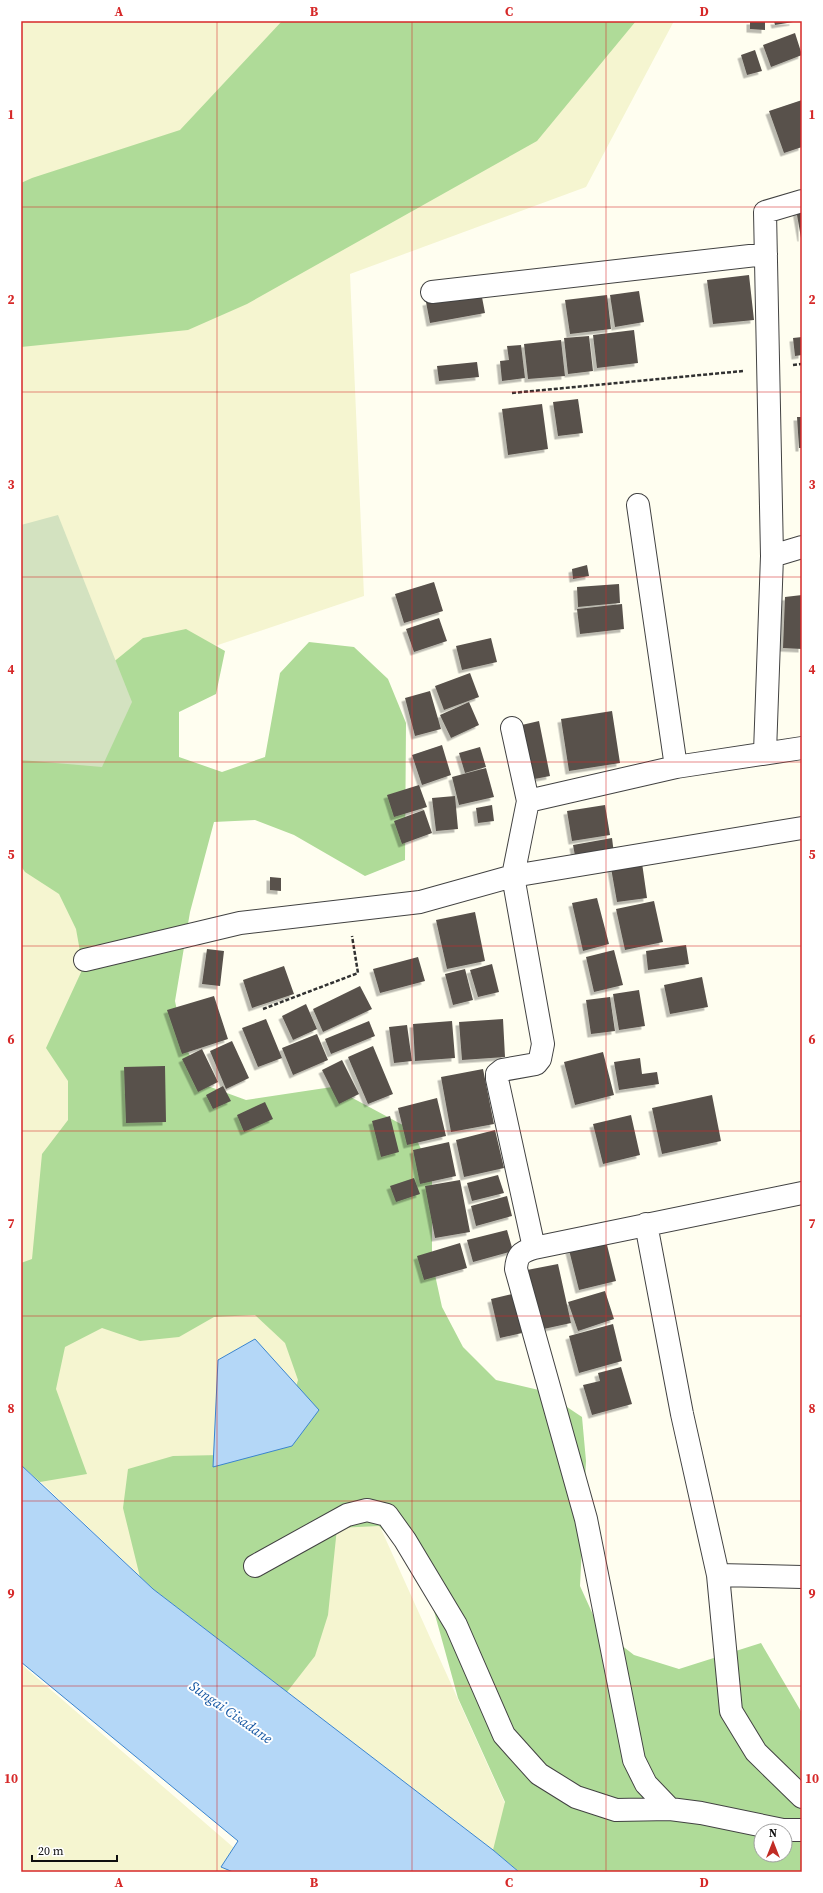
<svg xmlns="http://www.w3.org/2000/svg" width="823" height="1893" font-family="'Source Serif 4',serif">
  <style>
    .farmland { fill: #f5f5d0 }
    .forest { fill: #afdb98; fill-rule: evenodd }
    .cemetery { fill: #d3e2c0 }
    .water { fill: #b4d7f7; stroke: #3a84cf }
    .building { fill: #58514b; filter: url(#shadow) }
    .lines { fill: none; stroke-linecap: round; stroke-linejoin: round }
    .minor-casing { stroke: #424242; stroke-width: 24 }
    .path { stroke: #313131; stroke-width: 2.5; stroke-dasharray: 4 2; stroke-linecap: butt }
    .minor { stroke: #fff; stroke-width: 22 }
    .grid { fill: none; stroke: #d62828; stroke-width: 1; stroke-opacity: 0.55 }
    .labels { text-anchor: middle; stroke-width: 4; stroke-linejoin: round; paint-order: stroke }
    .water-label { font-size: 14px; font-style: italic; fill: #1557a3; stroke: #fff }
    .neatline { fill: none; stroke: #d62828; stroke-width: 1.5 }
    .grid-label { font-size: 13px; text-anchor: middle; font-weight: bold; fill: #d62828 }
  </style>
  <defs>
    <filter id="shadow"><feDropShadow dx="-3.5" dy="3.5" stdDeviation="0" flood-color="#0004"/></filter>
  </defs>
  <rect width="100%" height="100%" fill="#fffef0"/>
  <path class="farmland" d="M21,21H674L586,187L350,274L364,596L21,711Z
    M21,824L232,1199L536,1872H519L493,1850L153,1589L21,1463Z
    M21,1664L248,1860L271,1872H21Z"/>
  <path class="forest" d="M282,21H636L537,141L247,304L188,330L21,347V183L32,178L180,130Z
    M186,629L225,651L216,694L179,712V757L222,772L265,757L280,673L309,642L354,647L388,679L406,723L405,860L365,876L294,835L255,820L214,822L190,912L175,1001L184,1044L205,1085L246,1100L332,1087L412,1130L432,1172V1261L442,1307L463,1347L496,1380L543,1391L582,1417L586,1461L580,1586L599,1628L634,1655L679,1669L761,1643L802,1713V1872H519L493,1850L505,1802L458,1698L429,1593L406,1554L379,1526L337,1528L328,1615L315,1656L287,1692L153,1589L140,1577L123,1508L128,1469L173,1456L263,1454L287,1419L298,1380L285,1343L255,1315L214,1317L179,1337L140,1341L102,1328L65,1347L56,1389L87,1474L40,1482L21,1465V1263L32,1259L42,1154L68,1120V1081L46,1048L83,968L76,929L59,894L25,872L21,866V737L143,638ZM761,1831H785V1855H761Z"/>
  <path class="cemetery" d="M58,515L132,702L102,767L21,760V525Z"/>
  <path class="water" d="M255,1339L319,1410L292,1446L213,1467L218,1360Z
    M21,1465L153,1589L493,1850L519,1872H233L221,1867L238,1841L21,1662Z"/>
  <path class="building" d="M750,21H765V30L750,29Z
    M774,21H793V22L775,25Z
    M795,33L802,55L771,67L763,45Z
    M755,50L762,71L747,75L741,55Z
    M802,100V147L784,153L769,111Z
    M802,208V238H801L796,209Z
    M749,275L754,320L713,324L707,280Z
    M639,291L644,322L615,327L610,295Z
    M481,292L485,313L430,323L426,302Z
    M607,295L611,329L570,334L565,300Z
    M634,330L638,363L597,368L593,335Z
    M589,336L593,371L568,374L564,338Z
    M802,337V355L795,356L793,338Z
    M561,340L565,376L528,379L524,344Z
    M521,345L525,378L502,381L500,361L509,360L507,346Z
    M477,362L479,377L439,381L437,366Z
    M578,399L583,433L558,436L553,402Z
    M542,404L548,449L508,455L502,409Z
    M797,417H802V448H799Z
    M587,565L589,576L573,579L572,569Z
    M434,582L443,611L404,623L395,594Z
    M619,584L620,603L578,607L577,587Z
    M802,595V649L783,648L785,597Z
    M622,604L624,629L580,634L577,609Z
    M439,618L447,641L414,652L406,629Z
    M491,638L497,662L462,670L456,646Z
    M470,673L479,697L444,710L435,686Z
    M430,691L441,729L415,736L405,698Z
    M469,702L479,725L451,738L440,715Z
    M612,711L620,763L569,771L561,719Z
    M539,721L550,776L524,781L513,727Z
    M442,745L451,775L422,785L412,755Z
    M480,747L486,767L465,773L459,753Z
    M486,768L494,797L459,805L452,777Z
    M419,785L427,807L394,817L387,795Z
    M455,796L458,829L436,831L432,798Z
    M492,805L494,821L478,823L476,808Z
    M605,805L610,835L572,841L567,811Z
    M424,810L432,833L402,844L394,821Z
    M612,838L614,854L576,861L573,845Z
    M642,863L647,898L617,902L611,868Z
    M270,877L281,878V891L270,890Z
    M597,898L609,944L583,951L572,903Z
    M654,901L663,942L625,950L616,909Z
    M475,912L485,961L447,969L436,920Z
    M686,945L689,964L648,970L646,951Z
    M207,949L224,951L220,986L202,984Z
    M614,950L623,985L594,992L586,957Z
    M418,957L425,981L380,993L373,969Z
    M492,964L499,992L478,997L470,970Z
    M284,966L294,994L252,1008L243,980Z
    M465,969L473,1000L453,1005L445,974Z
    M702,977L708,1007L670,1014L664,985Z
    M360,986L372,1009L323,1032L313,1009Z
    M639,990L645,1026L619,1030L613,994Z
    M214,996L228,1039L182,1054L167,1010Z
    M610,997L615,1031L591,1034L586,1000Z
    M306,1004L317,1029L293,1040L282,1016Z
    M266,1019L282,1058L258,1067L242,1028Z
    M503,1019L505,1057L462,1060L459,1022Z
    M369,1021L375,1036L331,1054L325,1039Z
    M452,1021L455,1058L415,1061L413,1024Z
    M407,1025L412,1061L394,1063L389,1027Z
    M317,1034L328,1060L293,1075L282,1048Z
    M232,1041L249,1078L226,1089L210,1051Z
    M373,1046L393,1094L368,1104L348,1057Z
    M202,1049L218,1082L198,1092L182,1059Z
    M603,1052L614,1095L575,1105L564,1062Z
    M640,1058L642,1074L657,1072L659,1084L619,1090L614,1062Z
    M342,1060L359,1094L339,1104L322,1070Z
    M165,1066L166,1122L126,1123L124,1067Z
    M483,1069L494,1124L451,1132L441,1077Z
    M223,1086L231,1101L213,1109L206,1095Z
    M712,1095L721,1141L662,1154L652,1108Z
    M437,1098L446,1136L407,1145L398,1108Z
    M265,1102L273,1119L244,1132L237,1115Z
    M631,1115L640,1155L603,1164L593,1124Z
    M390,1116L399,1152L381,1157L372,1121Z
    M495,1130L504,1168L464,1177L456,1140Z
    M449,1142L456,1176L420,1184L413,1150Z
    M498,1175L504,1193L472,1201L467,1183Z
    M414,1178L420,1194L396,1202L390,1186Z
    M460,1180L470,1232L435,1238L425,1186Z
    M507,1196L512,1216L476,1226L471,1206Z
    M507,1230L513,1251L473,1262L467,1240Z
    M606,1241L616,1281L579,1290L569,1250Z
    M460,1243L467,1268L424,1280L417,1256Z
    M558,1264L571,1323L539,1330L527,1270Z
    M605,1291L614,1319L578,1331L568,1302Z
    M512,1294L522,1333L500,1338L491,1299Z
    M613,1324L622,1361L579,1373L569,1336Z
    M621,1367L632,1404L592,1415L583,1385L600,1381L598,1373Z"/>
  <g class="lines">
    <defs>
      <path id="minor" d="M432,292L766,254
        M638,505L676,767
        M772,556L802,547
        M512,728L528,801L513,876L543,1044L540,1059L536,1064L502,1070L497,1074V1079L534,1248
        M765,752L772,556L765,212L802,201
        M528,801L676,767L802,748
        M85,960L240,923L420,902L513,876L802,828
        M802,1193L534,1248C521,1252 517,1255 516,1269L586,1519L634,1760L646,1784L670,1809L701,1813L783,1830H802
        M646,1224L682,1414L718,1575L731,1711L756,1752L802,1797
        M255,1566L347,1515L367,1510L387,1515L405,1540L456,1625L504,1735L539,1774L576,1797L616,1810L670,1809
        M718,1575L802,1577"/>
    </defs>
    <use href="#minor" class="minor-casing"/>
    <path class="path" d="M793,365L802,364
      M512,393L743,371
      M263,1009L358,973L352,936"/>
    <use href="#minor" class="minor"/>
  </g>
  <path class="grid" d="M217,21V1872M412,21V1872M606,21V1872M21,207H802M21,392H802M21,577H802M21,762H802M21,946H802M21,1131H802M21,1316H802M21,1501H802M21,1686H802"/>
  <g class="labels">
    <g class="water-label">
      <text transform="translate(231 1712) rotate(35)" y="5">Sungai Cisadane</text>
    </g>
  </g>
  <rect width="823" height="1893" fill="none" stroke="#ffffff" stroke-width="44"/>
  <g transform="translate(773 1843)"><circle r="19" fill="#ffffff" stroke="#9f9f9f"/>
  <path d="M0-3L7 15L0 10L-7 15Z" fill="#c12c24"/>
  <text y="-6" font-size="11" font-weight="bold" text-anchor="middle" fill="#0f0f0f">N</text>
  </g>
  <path d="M32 1855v6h85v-6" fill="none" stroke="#0f0f0f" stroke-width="2"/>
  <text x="38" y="1855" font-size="12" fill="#0f0f0f" stroke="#ffffff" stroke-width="3" paint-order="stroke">20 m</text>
  <rect x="22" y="22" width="779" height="1849" class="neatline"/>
  <g class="grid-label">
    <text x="119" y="16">A</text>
    <text x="314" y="16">B</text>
    <text x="509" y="16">C</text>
    <text x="704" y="16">D</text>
    <text x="11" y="119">1</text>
    <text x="812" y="119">1</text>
    <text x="11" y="304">2</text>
    <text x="812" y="304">2</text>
    <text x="11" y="489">3</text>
    <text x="812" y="489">3</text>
    <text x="11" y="674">4</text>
    <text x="812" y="674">4</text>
    <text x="11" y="859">5</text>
    <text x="812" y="859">5</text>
    <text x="11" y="1044">6</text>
    <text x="812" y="1044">6</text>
    <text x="11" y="1228">7</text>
    <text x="812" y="1228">7</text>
    <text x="11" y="1413">8</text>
    <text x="812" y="1413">8</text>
    <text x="11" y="1598">9</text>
    <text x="812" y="1598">9</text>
    <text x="11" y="1783">10</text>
    <text x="812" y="1783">10</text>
    <text x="119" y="1887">A</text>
    <text x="314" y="1887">B</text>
    <text x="509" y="1887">C</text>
    <text x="704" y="1887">D</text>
  </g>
</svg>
